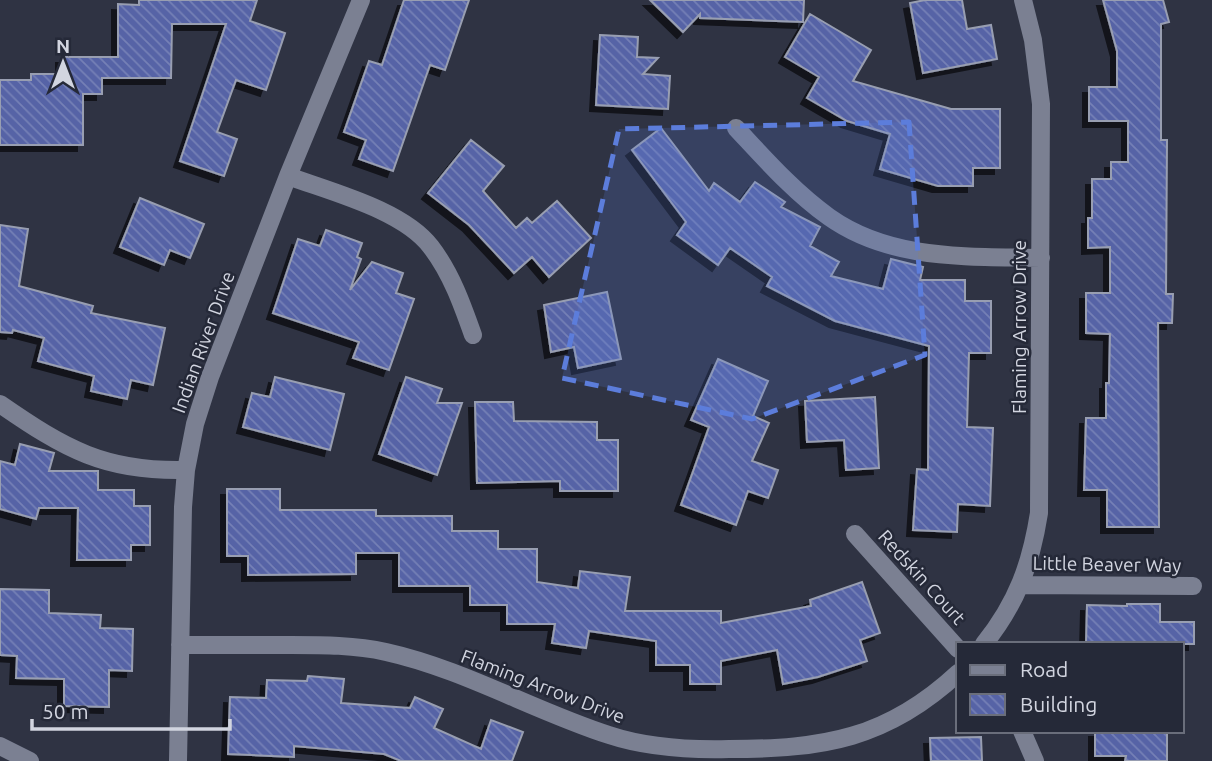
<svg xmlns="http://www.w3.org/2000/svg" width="1212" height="761" font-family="Ubuntu,sans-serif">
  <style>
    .building { fill: url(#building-back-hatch); stroke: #989eb1; stroke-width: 2; filter: url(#shadow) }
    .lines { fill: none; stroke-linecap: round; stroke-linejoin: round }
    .minor { stroke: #7b8092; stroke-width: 18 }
    .marked { fill: #5c7ddb; fill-opacity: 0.2; stroke: #5c7ddb; stroke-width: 5; stroke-dasharray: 14 9; stroke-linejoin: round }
    .labels { text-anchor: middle; stroke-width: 5; stroke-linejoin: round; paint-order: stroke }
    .street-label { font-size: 19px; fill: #d2d5e0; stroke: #252938 }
  </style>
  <defs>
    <pattern id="building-back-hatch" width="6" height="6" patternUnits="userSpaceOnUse" patternTransform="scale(1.75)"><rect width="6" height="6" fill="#5663a6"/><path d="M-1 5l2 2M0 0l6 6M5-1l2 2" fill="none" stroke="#7580b6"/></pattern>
    <filter id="shadow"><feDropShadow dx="-6" dy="6" stdDeviation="0" flood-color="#0009"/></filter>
  </defs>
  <rect width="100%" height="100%" fill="#2f3343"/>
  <path class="building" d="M139,0H257L250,21L285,33L266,90L236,80L217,132L237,139L224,176L180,161L226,24H172L171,78H102V94H83V145H0V80H31V74H62V57H118V4L139,5Z
    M404,0H469L445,70L430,65L393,171L359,159L366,140L344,132L369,61L382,65Z
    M650,0H804L803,22L700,18V14L683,32Z
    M925,0H962L967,29L991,25L997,59L923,73L910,3Z
    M1103,0H1163L1169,22L1161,24V140H1167L1166,294H1173L1172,323H1158L1159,527H1107V490H1084L1086,418H1106V383H1109L1110,334L1086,333V293H1110V247L1088,248V218H1092V179H1111V162H1128V121H1089V87H1117V51Z
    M810,14L871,50L853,81L951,109H1000V168H973V186H938L880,169L890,134L847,121L807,98L819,77L785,57Z
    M600,35L638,37L637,57L658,58L643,74L670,76L668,109L596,105Z
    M661,128L709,191L714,183L740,202L755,182L785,202L781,207L820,227L810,246L839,262L831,276L883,289L891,259L923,267L920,280H965V301H991V353H969L967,427L993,428L990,506L958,504L957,532L913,530L917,469L928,470L929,346L835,321L767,286L772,277L730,248L718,265L677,235L686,222L632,150Z
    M471,140L504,166L483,191L516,228L527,218L532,223L557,201L591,238L549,277L532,257L514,273L469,225L428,193Z
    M140,198L204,224L190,258L170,250L164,265L120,247Z
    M0,225L28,229L19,286L93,306L91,313L165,328L153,385L131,380L127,399L91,391L94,376L38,361L44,338L13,330L12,333L0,332Z
    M326,230L362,243L357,257L361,259L350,290L372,262L403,273L396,293L414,299L389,370L353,358L359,342L273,313L298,239L320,246Z
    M607,292L621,359L578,368L574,347L551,352L544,305Z
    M718,359L768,381L753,416L769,423L752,461L778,470L768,498L748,491L736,525L681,505L709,427L691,420Z
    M275,377L344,394L330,450L243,427L252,393L270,397Z
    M406,377L442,389L437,403H462L437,475L379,454Z
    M875,397L879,468L846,470L844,440L807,442L805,401Z
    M475,402H513L514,421L597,422V440H618V491H560V481L477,483Z
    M20,444L54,453L49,471H98V490H134V506H150V545H131V560H77L78,508H39L36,519L0,509V461L15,465Z
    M227,489H280V510H376V516H452V531H498V549H537V582L578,588L580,571L630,577L625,611H721V623L811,606L810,600L862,582L880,633L860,640L867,661L818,677L783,684L777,650L721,661V684H690V665H656V641L589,631L586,648L552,643L555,624H507V605H470V586H399V553H356V574L248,575V556H227Z
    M0,589L49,590V613L101,615L100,628L133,629L132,671L109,670V707L64,706V679L16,678L17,656L0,655Z
    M1127,604H1160V622H1194V644H1086L1087,605L1127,606Z
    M308,676L344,679L341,703L410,708L415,697L443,709L434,728L481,749L491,720L523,732L512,761H401L384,754L294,746V757L228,754L230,697L266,698L267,680L307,681Z
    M1095,731H1167V761H1125L1126,756H1095Z
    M981,737L982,761H931L930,738Z"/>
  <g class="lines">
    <path class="minor" d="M736,128C765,159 794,192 829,217C891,261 968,256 1041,258
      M288,176C331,192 403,210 431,247C451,273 462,304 473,335
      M0,404C65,449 105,472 186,470
      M855,534L958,649
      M1021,585L1193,586
      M984,644C1017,603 1031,564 1039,513L1041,104L1033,40L1023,0
      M180,645C217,645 254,645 291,645C323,645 355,645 386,652C463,669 534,711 609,735C648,748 689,750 729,749C823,749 887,739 958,673
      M1022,731L1035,761
      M0,746L30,761
      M178,761L183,507L186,470L195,424L210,377L288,176L361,0"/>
  </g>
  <path class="marked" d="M909,122L925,355L752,419L562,378L619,129Z"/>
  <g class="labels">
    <g class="street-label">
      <text transform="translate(1019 327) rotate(-90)" y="7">Flaming Arrow Drive</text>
      <text transform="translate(203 342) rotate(-70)" y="7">Indian River Drive</text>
      <text transform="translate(1107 564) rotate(1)" y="7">Little Beaver Way</text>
      <text transform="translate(922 577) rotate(48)" y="7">Redskin Court</text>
      <text transform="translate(543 686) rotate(21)" y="7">Flaming Arrow Drive</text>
    </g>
  </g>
  <rect x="956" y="642" width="228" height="91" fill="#252938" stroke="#6a6e7b" stroke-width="2"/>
  <rect x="970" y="665" width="35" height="10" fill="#7b8092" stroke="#6a6e7b" stroke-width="2"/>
  <text x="1020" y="677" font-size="21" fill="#d2d5e0">Road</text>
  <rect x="970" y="694" width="35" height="21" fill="url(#building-back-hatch)" stroke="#6a6e7b" stroke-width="2"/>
  <text x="1020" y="712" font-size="21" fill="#d2d5e0">Building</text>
  <g transform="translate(63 63)" stroke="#252938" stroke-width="5" paint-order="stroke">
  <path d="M0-5L12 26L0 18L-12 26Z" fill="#d2d5e0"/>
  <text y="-10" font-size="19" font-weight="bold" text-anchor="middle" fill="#d2d5e0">N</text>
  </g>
  <path d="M32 719v10h198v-10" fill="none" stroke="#d2d5e0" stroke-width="3.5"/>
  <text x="42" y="719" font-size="21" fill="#d2d5e0" stroke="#252938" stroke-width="5" paint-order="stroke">50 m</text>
</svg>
